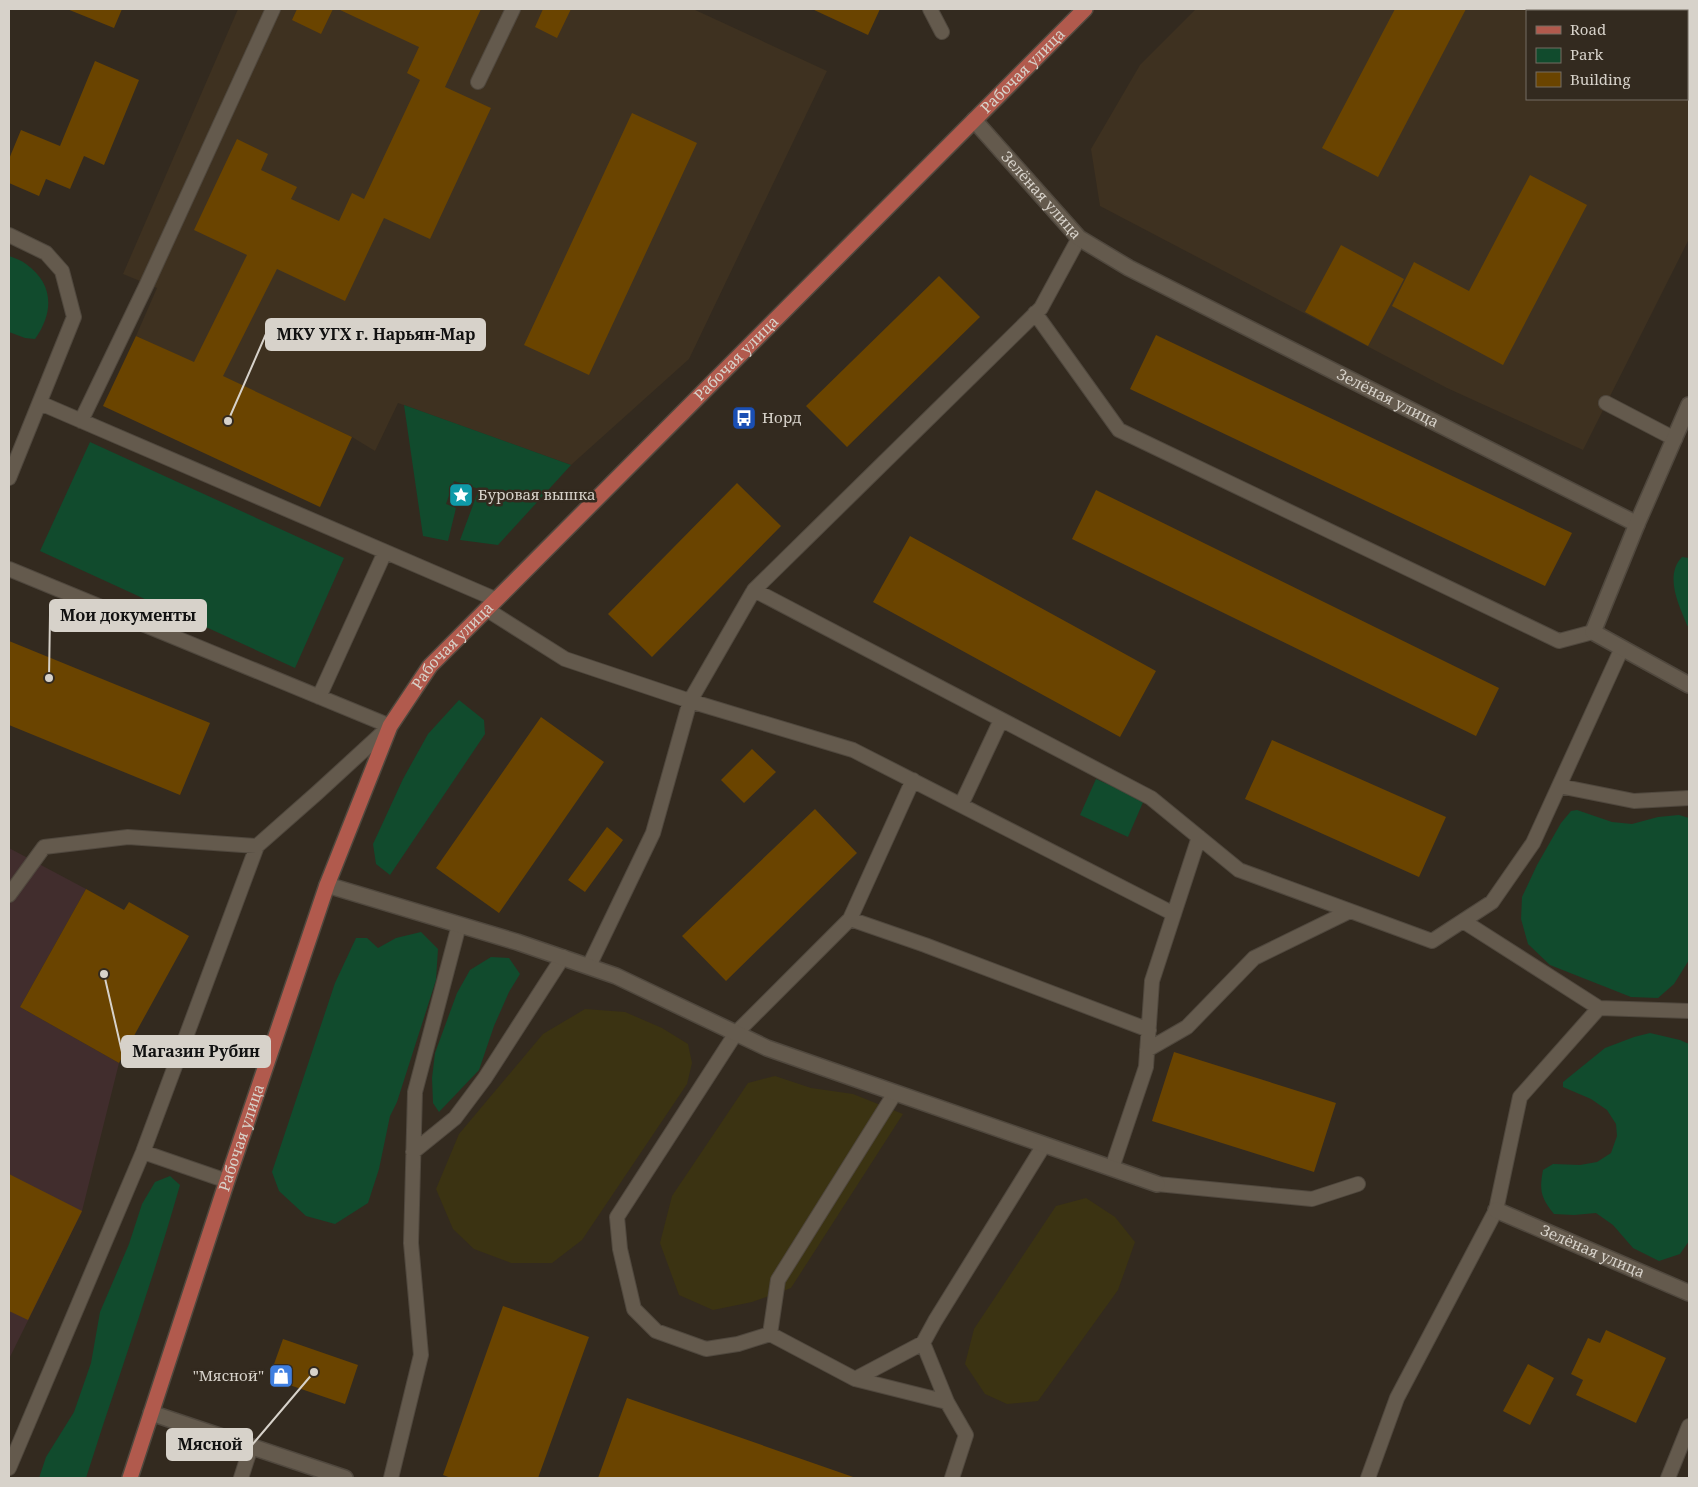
<svg xmlns="http://www.w3.org/2000/svg" width="1698" height="1487" font-family="'Noto Serif',serif">
  <style>
    .industrial { fill: #412d2d }
    .built { fill: #3e3120; fill-rule: evenodd }
    .green { fill: #114b2d }
    .sand { fill: #3b3312 }
    .building { fill: #6a4400 }
    .lines { fill: none; stroke-linecap: round; stroke-linejoin: round }
    .service-casing { stroke: #50483e; stroke-width: 16 }
    .minor-casing { stroke: #50483e; stroke-width: 18 }
    .primary-casing { stroke: #50483e; stroke-width: 18 }
    .service { stroke: #645a4d; stroke-width: 14 }
    .minor { stroke: #645a4d; stroke-width: 15 }
    .primary { stroke: #b15a4d; stroke-width: 15 }
    .labels { text-anchor: middle; stroke-width: 5; stroke-linejoin: round; paint-order: stroke }
    .street-label { font-size: 15px; fill: #d7d2ca; stroke: #332a1f }
    .poi-label { font-size: 15px; fill: #d7d2ca; stroke: #332a1f; text-anchor: start }
    .leader { fill: none; stroke: #d7d2ca; stroke-width: 2 }
    .callout-dot { fill: #d7d2ca; stroke: #332a1f; stroke-width: 2 }
    .callout { fill: #d7d2ca; stroke: #d7d2ca; stroke-width: 2 }
    .callout-label { font-size: 16px; text-anchor: middle; font-weight: bold; fill: #111 }
  </style>
  <rect width="100%" height="100%" fill="#332a1f"/>
  <path class="industrial" d="M9,848L86,889L20,1007L119,1063L82,1211L9,1359Z"/>
  <path class="built" d="M238,9H693L827,71L689,359L571,465L398,403L375,451L352,437L136,336L157,288L123,274Z
    M1196,9H1689V239L1583,450L1447,388L1100,206L1091,149L1140,65ZM1527,11H1687V99H1527Z"/>
  <path class="green" d="M9,256C14,258 21,260 26,264C54,284 54,312 35,339L25,338L9,332L10,302L9,301Z
    M404,405L571,465L498,545L460,540L479,489L454,481L446,504L456,508L448,541L423,536Z
    M90,442L344,558L295,668L40,551Z
    M1682,557L1689,558V628L1687,625C1679,605 1664,576 1682,557Z
    M459,700L484,720L485,734L390,875L376,864L373,844L403,779L428,734Z
    M1096,779L1144,800L1128,837L1080,815Z
    M1577,810L1612,822L1632,824L1658,817L1679,815L1689,818V960L1674,984L1658,998L1631,997L1550,965L1528,944L1521,919L1522,897L1537,865L1561,823L1571,811Z
    M421,932L438,949L436,980L397,1102L390,1116L379,1169L368,1203L335,1224L306,1216L279,1191L272,1172L335,983L356,938H367L378,948L396,938Z
    M491,957L509,958L520,974L509,992L494,1026L479,1070L439,1112L433,1103L432,1078L435,1053L457,993L470,970Z
    M1650,1033L1680,1040L1689,1044V1241L1680,1254L1659,1261L1633,1248L1613,1225L1596,1213L1574,1215L1554,1214C1541,1198 1539,1191 1543,1170L1553,1164L1580,1165L1597,1162L1611,1153L1617,1136L1616,1124L1607,1110L1591,1099L1563,1087V1082L1605,1048L1634,1037Z
    M170,1176L180,1185C152,1284 117,1380 86,1478H39L46,1457L74,1412L91,1363L100,1312L129,1244L142,1204L155,1182Z"/>
  <path class="sand" d="M585,1009L625,1012L662,1028L688,1044L692,1063L687,1084L582,1240L552,1263H511L474,1249L453,1229L436,1189L459,1134L543,1034Z
    M775,1076L811,1088L853,1094L903,1114L791,1288L752,1302L713,1310L679,1295L660,1243L672,1196L748,1083Z
    M1086,1198L1115,1217L1135,1242L1118,1290L1038,1401L1007,1404L985,1394L965,1364L974,1329L1056,1206Z"/>
  <path class="building" d="M67,9H122L114,28Z
    M297,9H333L321,34L292,20Z
    M338,9H481L445,87L491,108L430,239L384,218L345,301L277,269L223,376L352,437L320,507L103,406L136,336L194,362L247,255L194,230L237,139L268,154L261,170L297,187L291,199L339,221L352,193L364,199L420,80L407,73L419,47Z
    M543,9H571L557,38L535,27Z
    M812,9H880L868,35Z
    M1395,9H1466L1378,177L1322,148Z
    M1582,9H1592L1598,11H1581Z
    M95,61L139,80L104,165L84,156L70,189L46,179L39,196L9,183V159L21,130L60,146Z
    M632,113L697,143L589,375L524,345Z
    M1530,175L1587,205L1503,365L1392,306L1414,262L1469,291Z
    M1341,245L1404,279L1368,346L1305,312Z
    M939,276L980,317L847,447L806,406Z
    M1156,335L1572,533L1545,586L1130,389Z
    M737,483L781,526L652,657L608,614Z
    M1096,490L1499,688L1476,736L1072,539Z
    M910,536L1156,671L1120,737L873,602Z
    M9,641L210,723L180,795L9,725Z
    M541,717L604,762L499,913L436,868Z
    M1272,740L1446,817L1419,877L1245,799Z
    M752,749L776,772L744,803L721,780Z
    M815,809L857,853L726,981L682,936Z
    M607,827L623,840L585,892L568,880Z
    M86,889L124,910L129,902L189,936L119,1063L20,1007Z
    M1174,1052L1336,1103L1314,1172L1152,1121Z
    M9,1174L82,1211L28,1320L9,1311Z
    M503,1306L589,1337L538,1478H451L443,1475Z
    M1606,1330L1666,1358L1636,1423L1576,1395L1583,1380L1571,1374L1588,1338L1600,1343Z
    M283,1339L358,1365L345,1404L269,1378Z
    M1528,1364L1554,1378L1530,1425L1503,1411Z
    M627,1398L856,1478H598Z"/>
  <g class="lines">
    <defs>
      <path id="service" d="M930,9L942,32
        M478,82L513,9
        M9,235L46,253L62,271L74,317L9,478
        M1035,313L1119,430L1559,641L1593,632
        M40,403L495,599
        M1606,403L1675,439
        M81,421L147,284L273,9
        M9,569L390,726L317,793L257,846L143,1152L9,1468
        M754,590L1041,308L1079,238
        M486,609L565,659L690,701L754,590L1151,798L1239,870L1432,941L1492,902L1533,843L1622,648
        M319,697L385,552
        M1559,786L1634,801L1689,798
        M961,805L1001,720
        M9,895L44,847L128,837L257,846
        M850,919L913,780
        M1463,921L1599,1008L1689,1011
        M589,966L653,833L690,701L853,750L1174,914
        M1147,1050L1187,1027L1254,958L1350,911
        M143,1152L227,1181
        M413,1152L455,1118L485,1078L563,957
        M1112,1168L1146,1067L1152,981L1199,837
        M1157,1184L1312,1199L1358,1184
        M770,1334L778,1280L895,1093
        M855,1379L923,1343
        M947,1402L923,1343L935,1321L1044,1145
        M241,1478L251,1447
        M391,1478L421,1355L411,1243L415,1092L459,925
        M952,1478L966,1435L947,1402L855,1379L770,1334L738,1344L706,1349L656,1331L634,1309L620,1249L617,1217L736,1033L850,919L925,945L1149,1030
        M1368,1478L1397,1398L1496,1210L1520,1097L1599,1008
        M1668,1478L1689,1426"/>
      <g id="minor">
        <path id="s1" d="M974,120L1079,238L1129,268L1637,524"/>
        <path d="M1689,405L1637,524L1593,632L1689,685"/>
        <path d="M327,885L517,942L616,976L767,1048L1157,1184"/>
        <path id="s2" d="M1496,1210L1689,1293"/>
        <path d="M151,1413L345,1478"/>
      </g>
      <g id="primary">
        <path id="s3" d="M130,1478L227,1181L327,885L390,726L430,666L1085,9"/>
      </g>
    </defs>
    <use href="#service" class="service-casing"/>
    <use href="#minor" class="minor-casing"/>
    <use href="#primary" class="primary-casing"/>
    <use href="#service" class="service"/>
    <use href="#minor" class="minor"/>
    <use href="#primary" class="primary"/>
  </g>
  <defs>
    <symbol id="bus-square" viewBox="-11 -11 22 22"><rect x="-9" y="-9" width="18" height="18" rx="4" fill="#1a4fb4" stroke="#332a1f"/><path d="M-5-6H5V4H4V6H2V4H-2V6H-4V4H-5ZM-3.5-4V0h7V-4ZM-3.5 1.2v1.5H-2V1.2ZM2 1.2v1.5H3.5V1.2Z" fill="#fff"/></symbol>
    <symbol id="sight-square" viewBox="-11 -11 22 22"><rect x="-9" y="-9" width="18" height="18" rx="4" fill="#0f9aa8" stroke="#332a1f"/><path d="M0-6L1.8-2.2L6-1.7L2.9 1.2L3.7 5.4L0 3.3L-3.7 5.4L-2.9 1.2L-6-1.7L-1.8-2.2Z" fill="#fff"/></symbol>
    <symbol id="shop-square" viewBox="-11 -11 22 22"><rect x="-9" y="-9" width="18" height="18" rx="4" fill="#3f7fe0" stroke="#332a1f"/><path d="M-5-2.5h2.3a2.7 3.5 0 0 1 5.4 0H5L5.5 6h-11ZM-1.5-2.5h3a1.5 2.3 0 0 0-3 0Z" fill="#fff"/></symbol>
  </defs>
  <g fill-rule="evenodd">
    <use href="#bus-square" x="730" y="404" width="28" height="28"/>
    <use href="#sight-square" x="447" y="481" width="28" height="28"/>
    <use href="#shop-square" x="267" y="1362" width="28" height="28"/>
  </g>
  <g class="labels">
    <g class="street-label">
      <text dy="5" stroke="none"><textPath href="#s3" startOffset="1708">Рабочая улица</textPath></text>
      <text dy="5" stroke="none"><textPath href="#s1" startOffset="101">Зелёная улица</textPath></text>
      <text dy="5" stroke="none"><textPath href="#s3" startOffset="1302">Рабочая улица</textPath></text>
      <text dy="5" stroke="none"><textPath href="#s1" startOffset="506">Зелёная улица</textPath></text>
      <text dy="5" stroke="none"><textPath href="#s3" startOffset="898">Рабочая улица</textPath></text>
      <text dy="5" stroke="none"><textPath href="#s3" startOffset="358">Рабочая улица</textPath></text>
      <text dy="5" stroke="none"><textPath href="#s2" startOffset="105">Зелёная улица</textPath></text>
    </g>
    <g class="poi-label">
      <text x="762" y="423">Норд</text>
      <text x="478" y="500">Буровая вышка</text>
      <text x="264" y="1381" text-anchor="end">"Мясной"</text>
    </g>
  </g>
  <path class="leader" d="M228 421L266 334M49 678L50 615M104 974L122 1052M314 1372L252 1445"/>
  <g class="callout-dot">
    <circle cx="228" cy="421" r="5"/>
    <circle cx="49" cy="678" r="5"/>
    <circle cx="104" cy="974" r="5"/>
    <circle cx="314" cy="1372" r="5"/>
  </g>
  <g class="callout">
    <rect x="266" y="319" width="219" height="31" rx="5"/>
    <rect x="50" y="600" width="156" height="31" rx="5"/>
    <rect x="122" y="1036" width="148" height="31" rx="5"/>
    <rect x="167" y="1429" width="85" height="31" rx="5"/>
  </g>
  <g class="callout-label">
    <text x="376" y="340">МКУ УГХ г. Нарьян-Мар</text>
    <text x="128" y="621">Мои документы</text>
    <text x="196" y="1057">Магазин Рубин</text>
    <text x="210" y="1450">Мясной</text>
  </g>
  <rect width="1698" height="1487" fill="none" stroke="#d7d2ca" stroke-width="20"/>
  <rect x="1526" y="10" width="162" height="90" fill="#332a1f" stroke="#756d63"/>
  <rect x="1536" y="26" width="25" height="8" fill="#b15a4d" stroke="#756d63"/>
  <text x="1570" y="35" font-size="15" fill="#d7d2ca">Road</text>
  <rect x="1536" y="48" width="25" height="15" fill="#114b2d" stroke="#756d63"/>
  <text x="1570" y="60" font-size="15" fill="#d7d2ca">Park</text>
  <rect x="1536" y="72" width="25" height="15" fill="#6a4400" stroke="#756d63"/>
  <text x="1570" y="85" font-size="15" fill="#d7d2ca">Building</text>
</svg>
